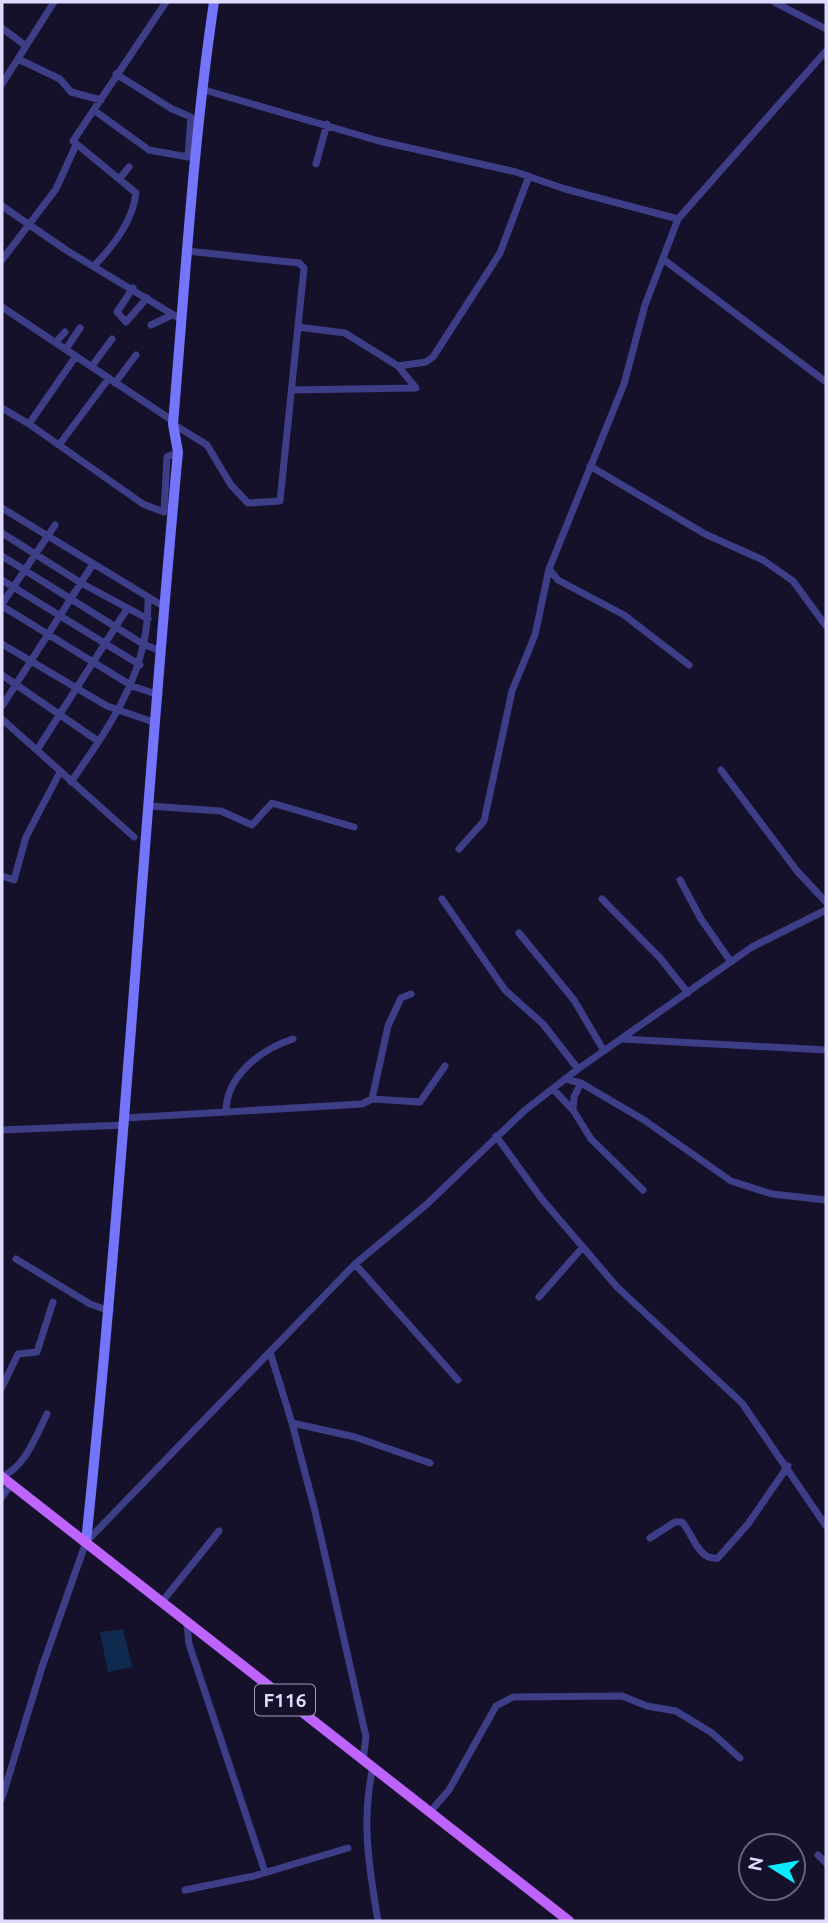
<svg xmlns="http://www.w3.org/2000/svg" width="828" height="1923" font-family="Ubuntu,sans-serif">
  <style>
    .water { fill: #102a4f }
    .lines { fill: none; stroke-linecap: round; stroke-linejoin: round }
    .street { stroke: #3e3d87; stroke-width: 7 }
    .secondary { stroke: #7475fc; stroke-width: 10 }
    .primary { stroke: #be64fc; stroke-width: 10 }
    .labels { text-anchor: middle; stroke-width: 5; stroke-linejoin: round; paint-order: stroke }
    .shield { fill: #15112a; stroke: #a29ebe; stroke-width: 2 }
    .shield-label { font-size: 19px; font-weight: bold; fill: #dedbfe }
  </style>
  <rect width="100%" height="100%" fill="#15112a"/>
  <path class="water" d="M123,1629L132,1667L108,1672L100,1632Z"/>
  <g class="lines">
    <path class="street" d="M774,2L826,29
      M2,28L26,46
      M18,59L60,79L71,92L101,100
      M2,84L54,2
      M201,89L379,141L516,172L565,189L678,219
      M95,111L149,150L188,157L191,117L172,109L116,74
      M316,164L327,124
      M120,178L129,167
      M2,206L66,250L182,320
      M663,259L826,382
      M2,260L56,189L76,145
      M94,266C113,246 133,221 136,193L73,141L166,2
      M133,288L117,312L126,322L147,298
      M2,307L173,421
      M151,325L172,315
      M56,342L65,332
      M66,349L80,328
      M92,366L112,339
      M398,366L426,362L433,357L500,253L529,176
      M115,383L136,355
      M292,390L416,388L398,366L345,333L298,327
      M2,408L29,424L143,504L164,512L167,457L178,452
      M29,424L76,356
      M173,424L207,445L231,485L248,503L280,501L304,268L299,263L187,251
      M59,445L109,378
      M590,466L705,534L763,560L793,581L826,626
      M2,508L163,606
      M2,533L81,583L148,619
      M2,556L143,644L161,651
      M2,580L140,665
      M2,604L55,525
      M2,606L132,686L159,695
      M2,644L107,706L156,723
      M689,665L624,615L558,580L549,569L624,384L645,305L678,219L826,51
      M2,675L98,741
      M2,706L93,564
      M2,719L134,837
      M37,750L127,609
      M721,770L797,871L826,902
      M71,782C111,724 149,672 148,599
      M149,806L221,811L252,825L272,803L354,827
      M459,849L484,821L512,691L535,635L549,569
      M2,876L14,880L26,837L60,772
      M680,880L701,919L731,962
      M442,899L505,990L543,1024L578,1069
      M602,899L660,958L688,993
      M519,933L574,1000L604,1051
      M622,1039L826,1050
      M566,1079L581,1083L644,1120L731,1181L772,1194L826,1200
      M553,1089L573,1110L591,1139L643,1190
      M372,1099L388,1026L401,998L411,994
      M573,1110L574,1097L581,1083
      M226,1112C226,1075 262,1049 293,1039
      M125,1118L362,1104L372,1099L420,1102L445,1066
      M2,1130L125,1125
      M496,1136L541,1198L617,1287L742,1403L826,1526
      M16,1259L90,1304L110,1311
      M355,1264L458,1380
      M539,1297L582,1248
      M270,1352L292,1423L315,1511L366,1737L363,1760
      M2,1387L18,1354L37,1352L53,1302
      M292,1423L355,1437L430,1463
      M2,1476C24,1469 37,1434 47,1414
      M2,1497L11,1484
      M650,1538L675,1522H682C693,1534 698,1561 718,1558L748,1524L788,1466
      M161,1603L219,1531
      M187,1624L189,1644L265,1872
      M373,1767C361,1820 369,1868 378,1921
      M2,1798L42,1667L86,1542L355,1264L426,1205L524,1111L578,1069L752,947L826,910
      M430,1812L449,1790L496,1706L513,1697L622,1696L647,1706L676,1711L712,1733L740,1758
      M818,1855L826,1863
      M185,1890L254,1876L348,1848"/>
    <path class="secondary" d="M86,1542C124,1179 144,815 178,452L173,424C185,283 193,142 214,2"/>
    <path class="primary" d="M2,1477L569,1921"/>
  </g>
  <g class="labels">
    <rect class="shield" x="255" y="1684.5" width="60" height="31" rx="5"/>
    <g class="shield-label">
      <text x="285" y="1707">F116</text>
    </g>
  </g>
  <rect width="828" height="1923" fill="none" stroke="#dedbfe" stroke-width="7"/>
  <g transform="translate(772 1867) rotate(281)"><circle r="33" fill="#15112a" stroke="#65627f" stroke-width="2"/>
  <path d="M0-5L12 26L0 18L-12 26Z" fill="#0beafa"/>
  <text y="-10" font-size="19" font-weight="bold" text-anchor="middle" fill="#dedbfe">N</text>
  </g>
</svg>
